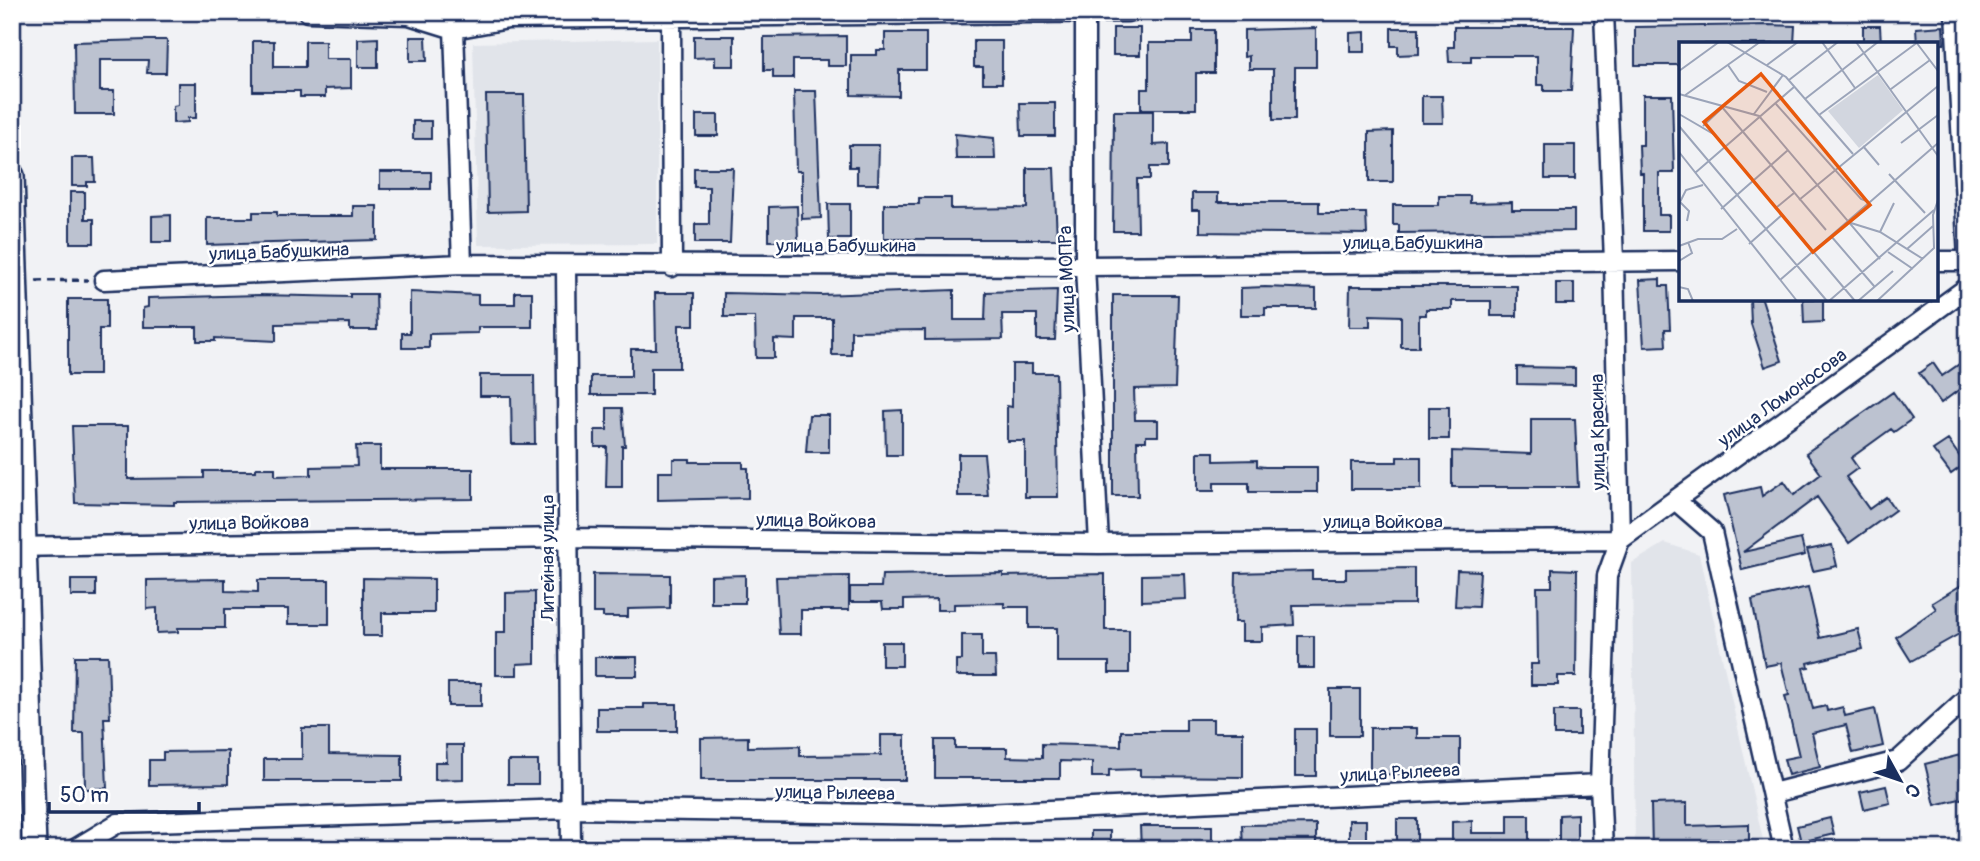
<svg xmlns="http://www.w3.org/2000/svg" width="1980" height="861" font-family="Pangolin,sans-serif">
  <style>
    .built { fill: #e1e4ea }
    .building { fill: #bcc2d0; stroke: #1b2f5e; stroke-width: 2 }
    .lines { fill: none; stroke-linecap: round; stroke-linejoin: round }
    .minor-casing { stroke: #1b2f5e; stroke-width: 23 }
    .tertiary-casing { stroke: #1b2f5e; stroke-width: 28 }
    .path { stroke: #1b2f5e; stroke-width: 3.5; stroke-dasharray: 7 5; stroke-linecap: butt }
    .minor { stroke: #fff; stroke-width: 18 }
    .tertiary { stroke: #fff; stroke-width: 23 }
    .labels { text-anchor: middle; stroke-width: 5; stroke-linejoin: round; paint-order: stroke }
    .street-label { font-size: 19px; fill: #1b2f5e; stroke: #fff }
    .inset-road { fill: none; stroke: #9ba4b9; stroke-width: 2 }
    .view { fill: #e8590c; fill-opacity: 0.15; stroke: #e8590c; stroke-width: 3.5 }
    .inset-edge { fill: none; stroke: #1b2f5e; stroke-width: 3.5 }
  </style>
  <rect width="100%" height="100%" fill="#f1f2f5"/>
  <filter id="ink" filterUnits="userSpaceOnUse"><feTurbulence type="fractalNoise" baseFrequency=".0143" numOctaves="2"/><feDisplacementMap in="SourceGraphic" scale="14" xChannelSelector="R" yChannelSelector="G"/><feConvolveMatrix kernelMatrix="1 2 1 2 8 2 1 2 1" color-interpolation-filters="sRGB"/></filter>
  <g filter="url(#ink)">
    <path class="built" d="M657,39V244L478,245L473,43Z
      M1665,543L1699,554L1765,849H1635L1632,563Z"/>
    <path class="building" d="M1769,25L1795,26L1794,44H1681V65H1635V27Z
      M1863,26H1880L1881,44H1863Z
      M1943,26L1944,44H1917L1916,28Z
      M1454,27H1574L1571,91H1544V85H1537V56H1471V62H1449L1448,47H1454Z
      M1113,28H1140V55H1113Z
      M1316,28V67H1295V120H1273V69H1249V56L1244,57V30Z
      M1391,28H1419V54L1398,55V46H1391Z
      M1192,30H1214V73H1196V109H1141V89H1149V43H1192Z
      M1365,32V52H1350V33Z
      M885,33H926V70H899V96L851,95V55H877V50H885Z
      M694,36H734V66H715V57L694,58Z
      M846,36V66H827V60H793V78H773V70H764V37Z
      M410,37H426L427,61H410Z
      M378,38V67H358V39Z
      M148,40H167L166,73H147L148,60H100V91H114V114H75L74,42Z
      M253,41H274V67H305V41H325V59H351V88L325,89V97H300V91H253Z
      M974,41H1002V83H983V67H974Z
      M178,83H196V118H188V122L173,123V106L178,105Z
      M794,91H816L821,218L802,219V171H796Z
      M486,95H524L526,211L488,212Z
      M1643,95H1672L1674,173H1659V215H1669V231H1643V173H1640L1639,145H1643Z
      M1422,96H1442L1443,123H1422Z
      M1020,103H1055V136H1021Z
      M1114,111H1153V145L1169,144V167H1150V179H1137L1138,231H1113Z
      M696,115H718V136H696Z
      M413,121H431V139H413Z
      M1393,131V182H1369V132Z
      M955,134L994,138L995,159H956Z
      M849,145H879L878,184H857V167H849Z
      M1545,145H1575V179H1545Z
      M72,158H94L95,182H87V186H72Z
      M694,168H733L730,243H695V224H709V187H694Z
      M1027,168H1054L1057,239H884V204H919V198H951V209L1027,208Z
      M380,172H431V189H380Z
      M70,192H85V219H94V243H70Z
      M1192,193H1218V202H1319V213H1366L1367,234L1200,232V210H1192Z
      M1439,196H1470V203L1512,202V210H1574V231L1399,233V225H1393V205H1439Z
      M828,204H850V239H829Z
      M353,206H377V240L207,245V218H253V212H277V216H353Z
      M797,206L798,241H769V207Z
      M171,215V242H152V216Z
      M1660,279V286H1668L1670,329H1665L1666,346L1644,347L1640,280Z
      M1556,283H1574V304H1556Z
      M1350,286H1517V316H1491V301H1452V309H1426V315H1419V347H1401V316L1370,315V327H1349Z
      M1265,287L1316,289V308H1265V315H1241V288Z
      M954,290V320H985L986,292L1057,290L1055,340H1037V314H1002L1003,339L925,340V330L851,331V355H832V318H796V340L774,339V358H756L755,317H724V293L821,295Z
      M410,292L478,295V304H515V292H532V327H478V333L429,334V348H402V333H410Z
      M655,293H694V325H679V368H651V395H591V376H631V349H656Z
      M350,294H376L377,330H350V323L276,324V341L215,338V341H197V327H143V308L148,307V298L260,295L350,297Z
      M1113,295H1178L1175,388L1134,389L1135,420H1158V436H1146V441H1137L1138,496H1113Z
      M68,299H107V329H99V375H68Z
      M1750,299H1762L1782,361L1765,367L1751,324Z
      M1803,299H1823V322L1804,323Z
      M1968,358V383L1941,403L1919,373L1933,363L1942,376Z
      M1012,364H1032V373H1056L1058,497H1025V441H1007V406L1012,407Z
      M1517,367L1575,368V385L1517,384Z
      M480,375H534L535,444H512L511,396H480Z
      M1893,392L1912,419L1894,432L1891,429L1851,458L1858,468L1846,477L1869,509L1886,497L1895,510L1849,543L1817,497L1743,552L1801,539L1805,555L1742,570L1724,495L1760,487L1762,496L1784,481L1794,495L1821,474L1806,453Z
      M1429,407H1449V439H1429Z
      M607,408H622L625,446H622V487H606L607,447H595V430H607Z
      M902,410V455H886L885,411Z
      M809,415H829V452H806Z
      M1531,419H1575L1578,487H1452V451L1531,454Z
      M72,426H128V479L204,478V471H256V468H275V476L311,475V467L357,466L356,446H380V469H473V499L174,502V505L75,503Z
      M1948,440L1965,464L1951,474L1933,450Z
      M1198,452H1214V461L1257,460V466L1265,467H1317V492H1249V483H1214V491H1198Z
      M958,454H984L988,496H958Z
      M1397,457H1421V489H1351V462H1397Z
      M673,459H690V462H743V468H748V498L658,500V472H673Z
      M1832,545L1837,566L1813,571L1807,550Z
      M1414,568V604L1293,605L1294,625L1262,627V641H1242V622H1235L1236,573L1312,571V579H1346V569Z
      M1552,569L1577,570L1576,676H1558V685H1531V664H1538L1537,587H1552Z
      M1457,570L1480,571L1478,607L1455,606Z
      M1003,573V576L1105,574V630H1129V673H1109V662H1057V628H1029V607H1004V603L954,604V610H937V599L904,600V609H883L882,602H850V587H881L882,575Z
      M593,574L670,575V608L628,609V617H603V613H593Z
      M1185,574L1186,599L1142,601V575Z
      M745,575V603H711V576Z
      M849,576V610H801V634H779L776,577Z
      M363,578L434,579V613H382V636H363Z
      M225,579V591L258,592V580H329V624H288V609H225V628H178V632L157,633V608L147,609V580Z
      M71,580H96V596H71Z
      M1968,581V629L1911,661L1896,637L1936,609L1932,603Z
      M1808,587L1820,638L1858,629L1863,649L1808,663L1809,667L1803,668L1813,709L1826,706L1827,711L1843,707L1845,716L1875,709L1883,746L1853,753L1846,725L1812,733L1820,767L1788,775L1784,759L1799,756L1785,696L1789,695L1781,663L1765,666L1752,600Z
      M535,592V663L517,664V675H496V632H506V593Z
      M962,635H982V657H995L996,676H956V660H962Z
      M1298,636H1314V668H1298Z
      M882,642H902V666H882Z
      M75,656H108L110,718H104L107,788L85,789L84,733H74Z
      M595,657H637V676H595Z
      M448,683H481V706H448Z
      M1330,689H1360V736H1330Z
      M644,704H677V731H597V708H644Z
      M1554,711H1579V735H1554Z
      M1186,719H1213V732H1243V777L1140,776V769L1109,770V777H1092V762L1060,761V778H935V740H955V748H1007V757L1042,758V744L1121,746V731H1186Z
      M302,728H329V754L402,755V781H264V759H302Z
      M1370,728H1417V738H1460V772L1370,775Z
      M1295,729H1316V776H1295Z
      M881,735H905V780H701V738L748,737V747L800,746V756L881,755Z
      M446,745H463V779L435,780V762H447Z
      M228,751V784L149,785V760H163V752Z
      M1968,753V797L1935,805L1925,764Z
      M508,761H538V784H508Z
      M1886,786L1890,803L1864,809L1860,792Z
      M1687,803V826L1749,824V849H1652L1651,804Z
      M1577,814V848H1559V815Z
      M1508,815H1529V849H1452V822L1472,821V833H1508Z
      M1830,818L1834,834L1801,842L1797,826Z
      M1397,819H1417V849H1397Z
      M1349,820H1366V843H1349Z
      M1316,824V849H1243L1242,825Z
      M1140,826H1212V849H1141Z
      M1091,831H1110V849H1091Z"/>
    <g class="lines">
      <defs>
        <path id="minor" d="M308,12L409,15L454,29L508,19L1127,12
          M1085,12V266L1099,544
          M1955,12L1968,259
          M671,18L672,267
          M454,29L462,264
          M1936,261H1968
          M566,267L571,849
          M104,280L462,264L1085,266L1681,261
          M1675,500L1712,532L1784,849
          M12,547L568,538L1099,544L1620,540L1968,287
          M1773,793L1898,761L1968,697
          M75,849L118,823L570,809L942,815L1600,784
          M1603,849L1600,784L1607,576L1620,540L1614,261L1604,12"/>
        <path id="tertiary" d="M12,176L34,849"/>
      </defs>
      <use href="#minor" class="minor-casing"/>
      <use href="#tertiary" class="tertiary-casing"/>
      <path class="path" d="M36,281L88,280"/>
      <use href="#minor" class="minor"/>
      <use href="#tertiary" class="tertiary"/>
    </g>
  </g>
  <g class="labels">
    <g class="street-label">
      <text x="1413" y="249">улица Бабушкина</text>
      <text x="846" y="252">улица Бабушкина</text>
      <text transform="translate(279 251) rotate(-2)" y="7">улица Бабушкина</text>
      <text transform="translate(1066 279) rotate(-92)" y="7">улица МОПРа</text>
      <text transform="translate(1782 397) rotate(-36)" y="7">улица Ломоносова</text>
      <text transform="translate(1597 432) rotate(-91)" y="7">улица Красина</text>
      <text transform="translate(816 520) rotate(1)" y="7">улица Войкова</text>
      <text x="1383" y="528">улица Войкова</text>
      <text transform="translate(249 522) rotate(-1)" y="7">улица Войкова</text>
      <text transform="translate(547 558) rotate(-90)" y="7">Литейная улица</text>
      <text transform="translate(1400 772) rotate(-3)" y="7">улица Рылеева</text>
      <text transform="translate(835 792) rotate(1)" y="7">улица Рылеева</text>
    </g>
  </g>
  <g transform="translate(1679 42)">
    <rect width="259" height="259" fill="#f1f2f5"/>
    <path d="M199,33L224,68L180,106L149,69Z" fill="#d2d6df"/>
    <path class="inset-road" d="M48,0L107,35L174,112M143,0L176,46M177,0L259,114M237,0L259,29M49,23L60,39L88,50M88,23L119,0M0,29L40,0M110,38L159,0M212,47L251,18M0,52L80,74L201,217M5,54L81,0M126,57L199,0M97,62L182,157L190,160M43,65L147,188M0,72L36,93L176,259M75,72L104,33M140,73L239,0M0,84L148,259M24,84L43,66M222,101L259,73M184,104L200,123M0,110L118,259M16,131L115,45M210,132L246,171M120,158L259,44M1,160L10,169L8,179M0,162L7,148L24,143M98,165L115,151M42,167L109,108M172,181L201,190L244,217M201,190L215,161M152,194L195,244M70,202L104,172M0,204L19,197H43L58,187M228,207L254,184M209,210L234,227M0,219L13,211L9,200M101,238L259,101M0,245L9,247L14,259M150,259L255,168M179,259L214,229M198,259L255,206L254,173L259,158"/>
    <path class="view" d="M82,32L191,163L134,210L25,80Z"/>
    <rect width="259" height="259" class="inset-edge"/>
  </g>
  <rect width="1980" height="861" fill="none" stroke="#fff" stroke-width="42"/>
  <rect x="21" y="21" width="1938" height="819" fill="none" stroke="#1b2f5e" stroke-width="2.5" filter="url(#ink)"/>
  <g transform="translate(1900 780) rotate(130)" stroke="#ffffff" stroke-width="5" paint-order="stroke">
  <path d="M0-5L12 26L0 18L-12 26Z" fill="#1b2f5e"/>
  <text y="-10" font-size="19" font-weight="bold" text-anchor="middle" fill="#1b2f5e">С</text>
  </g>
  <path d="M49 802v10h150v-10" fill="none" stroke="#1b2f5e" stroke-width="3.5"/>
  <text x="60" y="802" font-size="21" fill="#1b2f5e" stroke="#ffffff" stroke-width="5" paint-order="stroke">50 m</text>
</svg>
